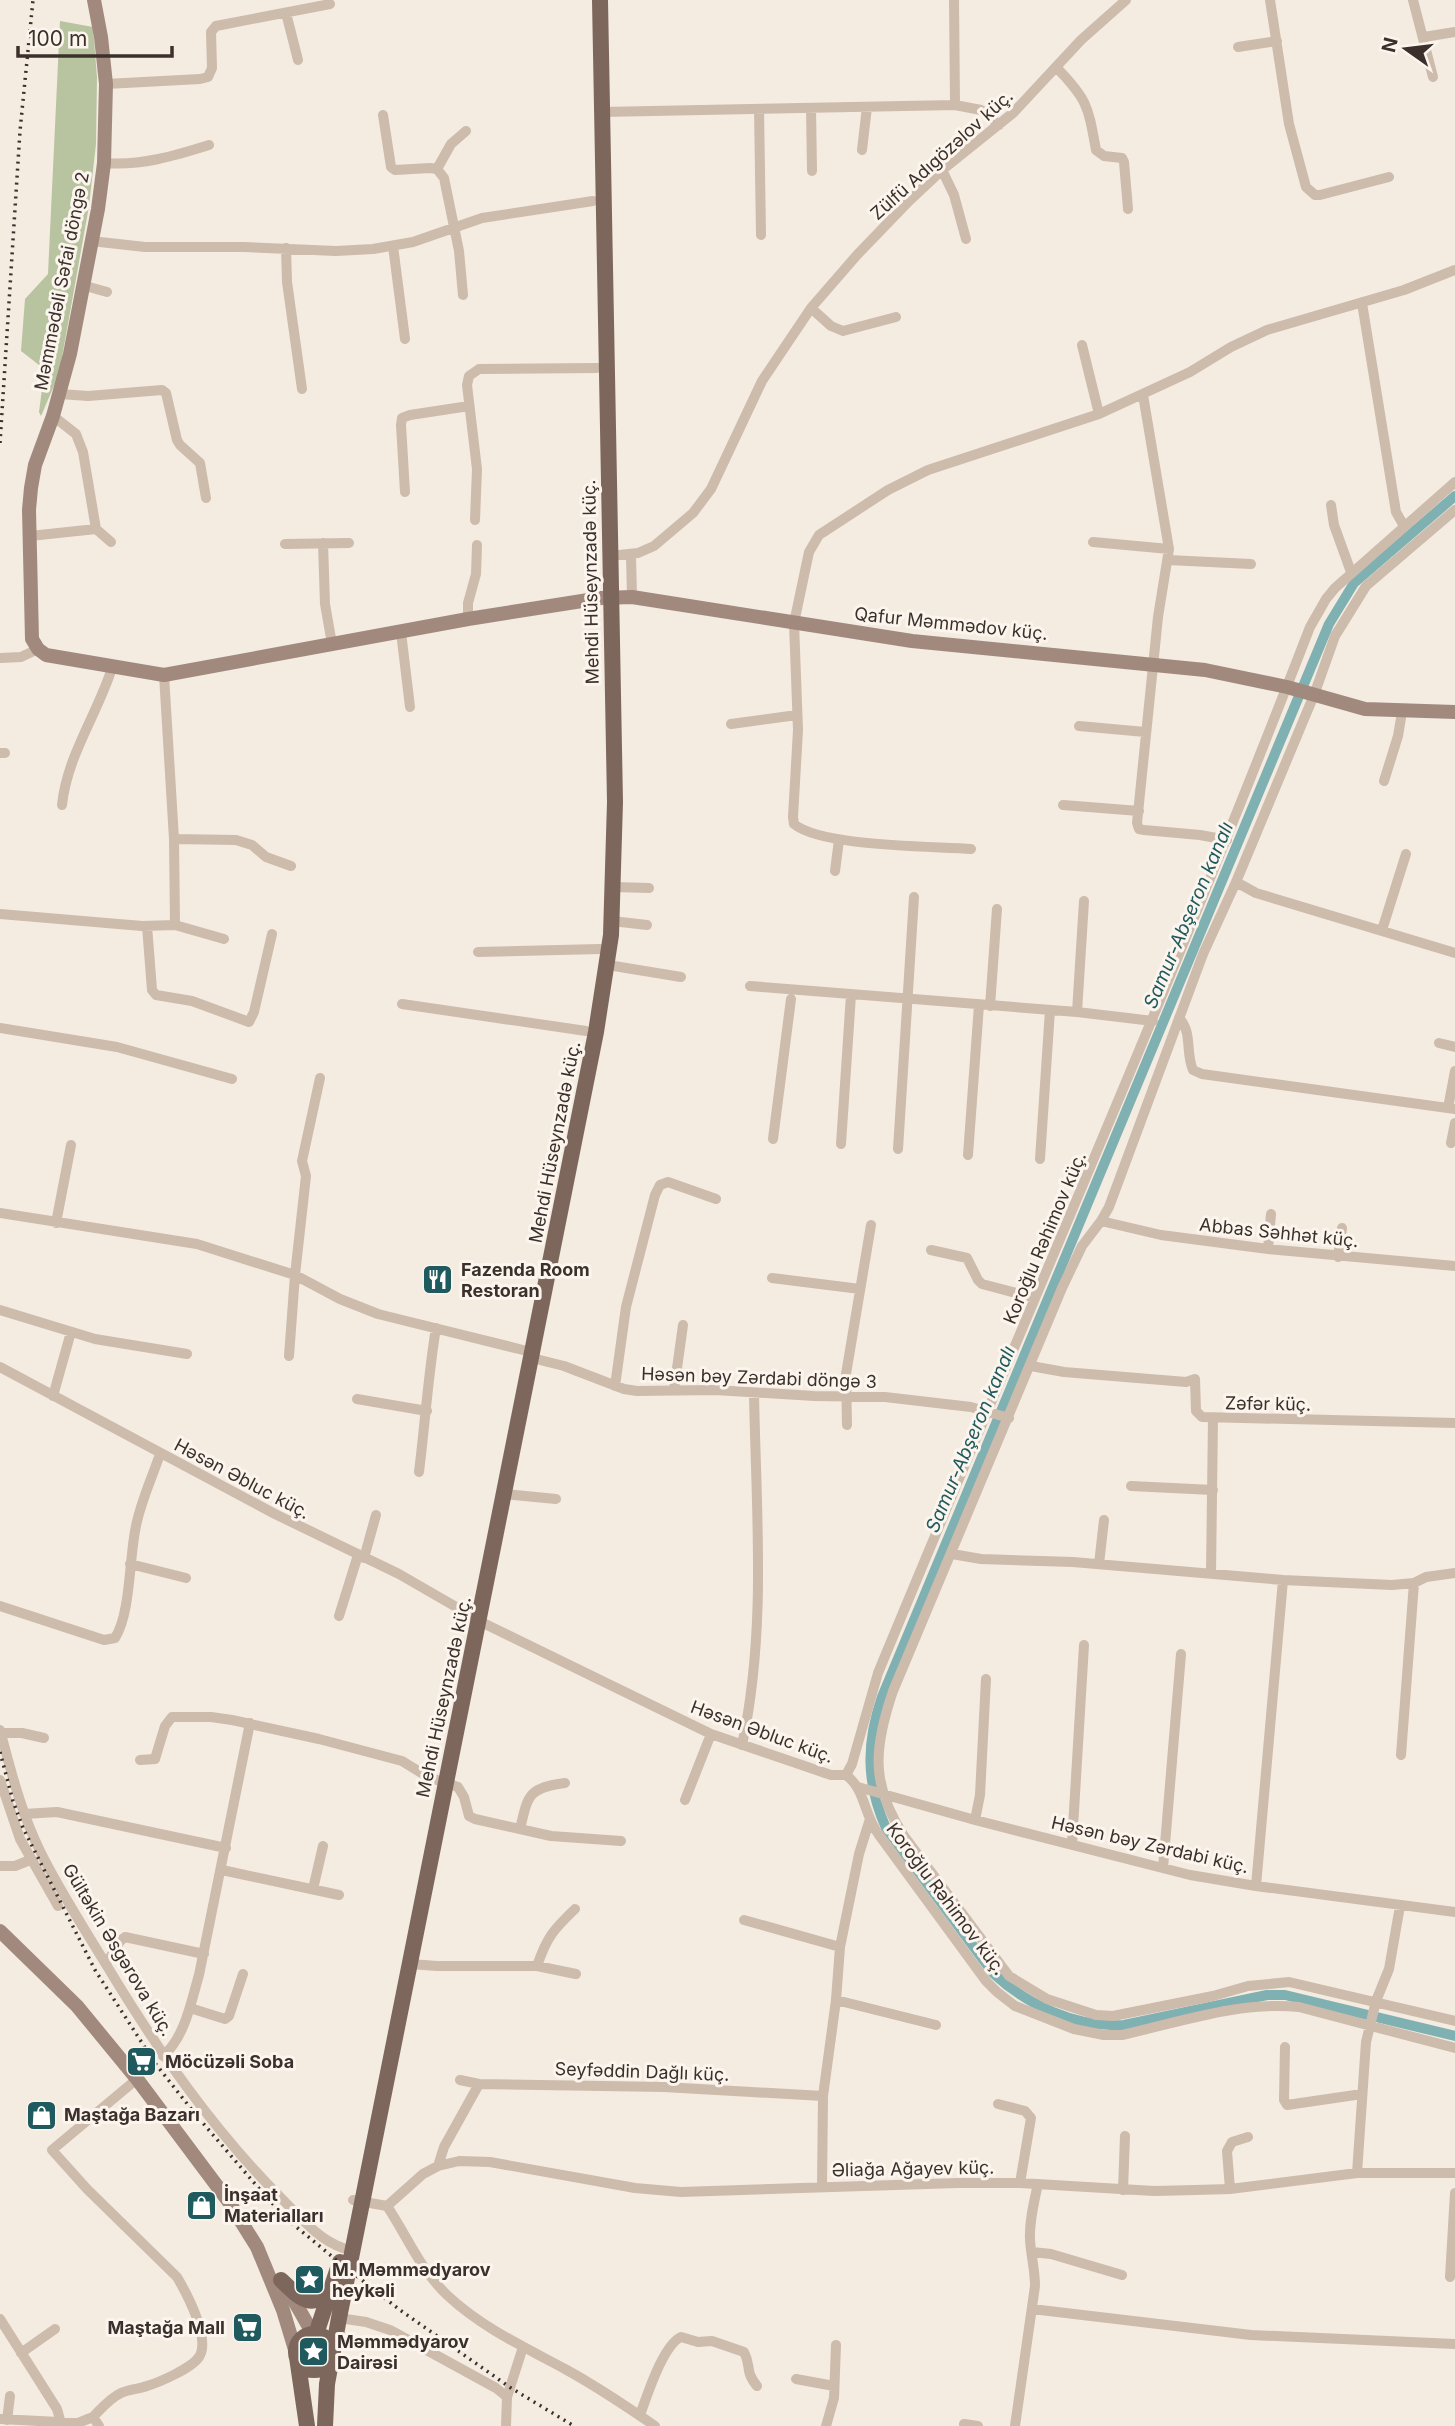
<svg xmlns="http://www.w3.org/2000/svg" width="1455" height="2426" font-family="Inter,sans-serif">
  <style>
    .green { fill: #b8c4a0 }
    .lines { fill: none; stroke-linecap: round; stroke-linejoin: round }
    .canal { stroke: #7fb0b2; stroke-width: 10 }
    .street { stroke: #cdbbac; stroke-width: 10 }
    .secondary { stroke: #a18a7d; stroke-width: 14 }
    .primary { stroke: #7d675c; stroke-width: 16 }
    .rail { stroke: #3b302b; stroke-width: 3.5; stroke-dasharray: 2 5; stroke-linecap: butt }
    .labels { text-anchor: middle; stroke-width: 6; stroke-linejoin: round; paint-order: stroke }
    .street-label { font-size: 18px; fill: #3b302b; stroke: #fbf5ee }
    .poi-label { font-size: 18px; font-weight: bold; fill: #3b302b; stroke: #fbf5ee; text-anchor: start }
    .water-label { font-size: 19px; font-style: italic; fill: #1f5a5e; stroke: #fbf5ee }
  </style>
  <rect width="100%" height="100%" fill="#f4ebe1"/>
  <path class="green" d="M60,21L93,27L97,77L96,144L89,206L59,374L41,416L39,412L42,389L39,365L21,351L25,299L48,274Z"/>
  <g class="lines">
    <path class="canal" d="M1455,496L1354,583L1329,624L882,1697C866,1743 866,1783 886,1828L993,1973C1027,2005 1076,2028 1124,2025L1267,1995H1285L1455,2036"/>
    <path class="street" d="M954,0L955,105
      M1270,0L1289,124L1306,187L1315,195H1320L1389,177
      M1413,0L1433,77
      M286,13L298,60
      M1424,37L1455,32
      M1238,47L1277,41
      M1056,67C1088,100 1088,106 1096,150L1104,156L1122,158L1124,162L1128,209
      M106,84L200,79L208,77L212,68L211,32L216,26L330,4
      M811,108L812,171
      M759,109L761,235
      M602,112L955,105L981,110L999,125
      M383,115L391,167L395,170L430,168L437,169L444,178L459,251L463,295
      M862,150L867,107
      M104,163C141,166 174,156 209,145
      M437,169L451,144L466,131
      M942,170L954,195L966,239
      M91,241L145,247H244L336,251L373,249L413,242L482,218L593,201
      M393,246L405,339
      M286,248L287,282L302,389
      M82,285L107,292
      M1362,303L1396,512L1404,526
      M811,308L831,326L843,331L896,317
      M1082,345L1099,414
      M60,394L88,396L162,390L166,393L177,440L180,445L200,463L206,498
      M1143,395L1169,549L1158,617L1137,823L1139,829L1144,830L1200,835L1227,840
      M405,492L401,425L402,418L410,415L469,406
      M1331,505L1334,525L1351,572
      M1455,510L1366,586L1335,636L1314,695L1236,882L1203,954L1109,1207L1101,1221L1082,1246L1062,1288L893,1691C874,1747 870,1784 904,1836L1009,1976L1047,1999L1096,2015L1113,2016L1213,1996L1248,1986L1289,1982L1455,2021
      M475,520L477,469L467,385L469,376L479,369L597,368
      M96,529L111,542
      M30,536L96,529L83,452L76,434L53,416
      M1093,542L1169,549
      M323,543L325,604L332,644
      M285,544L349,543
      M631,555L632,597
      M610,556L638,553L654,546L693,513L711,489L762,381L811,308L857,255L909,201L942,170L1013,113L1081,40L1126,0
      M1168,560L1251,564
      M468,619V603L476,574L477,545
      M401,632L410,707
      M0,658L21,657L38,649
      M164,675L174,839L175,925
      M731,724L797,715
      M1079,726L1145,732
      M0,753H5
      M1384,781L1398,736L1402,712
      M62,805C67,756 97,715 112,668
      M1063,805L1139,811
      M174,839L236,840L252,845L266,857L291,866
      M971,849C931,846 822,847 794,824L793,817L798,730L794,623L809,552L819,535L888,490L928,470L1099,414L1190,372L1231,347L1267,330L1404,290L1455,270
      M835,871L839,840
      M1236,882L1256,893L1455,953
      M614,887L649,888
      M0,914L142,926L175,925L224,939
      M612,921L647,925
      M147,926L152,990L156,995L192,1001L249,1022L254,1012L272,934
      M1382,930L1406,854
      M478,952L600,949
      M608,965L681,977
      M750,986L1077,1012L1153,1021
      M402,1004L586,1031
      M990,1006L997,909
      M1077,1012L1084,901
      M1179,1018C1193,1033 1185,1052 1193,1070L1202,1074L1455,1109
      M0,1028L117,1047L232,1079
      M1439,1043L1455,1047
      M1448,1108L1455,1071
      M773,1139L791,999
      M1451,1143L1455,1123
      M841,1144L851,995
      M898,1149L914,897
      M968,1155L979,1005
      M1040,1159L1050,1010
      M0,1213L197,1244L295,1275L340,1299L378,1314L523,1350
      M1101,1221L1161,1235L1268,1249L1455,1266
      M56,1223L71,1145
      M1268,1249L1271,1214
      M931,1250L967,1258L978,1280L982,1284L1035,1298
      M1338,1257L1342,1228
      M772,1278L860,1289
      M0,1310L95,1339L187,1354
      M289,1356L295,1275L306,1176L302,1161L320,1078
      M532,1358L564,1366L624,1389L637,1391L715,1390L814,1396L885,1397L971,1407L1009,1418
      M1031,1366L1064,1372L1186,1382L1195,1379L1196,1411L1202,1417L1455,1423
      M0,1367L275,1514L399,1574L470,1615
      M615,1386L626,1307L655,1195L660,1185L668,1182L716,1199
      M674,1390L683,1325
      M53,1396L71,1332
      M357,1399L427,1411
      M847,1425L846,1374L871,1225
      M419,1472C425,1424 428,1376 436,1328
      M1131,1486L1213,1490
      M504,1494L556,1499
      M952,1554L981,1559L1073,1562L1283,1580L1392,1585L1414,1583L1426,1577L1455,1573
      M364,1558L376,1515
      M130,1564L186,1578
      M1099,1564L1104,1520
      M1211,1572L1213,1418
      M0,1606L104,1640L115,1638C131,1613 129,1557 136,1526C141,1501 152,1478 160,1454
      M339,1616L358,1555
      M479,1621L711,1734L831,1775H846
      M0,1730C11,1771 21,1812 40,1851C59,1890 84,1928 107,1966C157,2049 213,2130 282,2199C301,2218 318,2239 343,2248
      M1,1733H22L44,1738
      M742,1745C767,1629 756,1510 754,1393
      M1401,1755L1414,1583
      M140,1760L155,1759L165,1726L172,1717H211L232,1720L319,1739L402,1761L428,1777L458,1787L464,1797L469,1816L475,1819L551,1836L621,1841
      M846,1775L852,1764L878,1673C1022,1324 1174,979 1310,627L1326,599L1335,588L1455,482
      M846,1775C866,1790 863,1814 879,1835L986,1981L997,1992L1015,2006L1074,2029L1104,2035H1122C1180,2022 1240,2001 1299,2007L1455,2048
      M0,1780L20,1839L58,1906
      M858,1787L975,1820L1190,1875L1256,1886L1455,1912
      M685,1800L711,1734
      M24,1814L57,1812L226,1848
      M975,1820L980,1795L986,1679
      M520,1829C528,1795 528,1788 565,1783
      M1072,1844L1084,1645
      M0,1866H15L30,1860
      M1163,1868L1181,1654
      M222,1870L339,1895
      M1256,1886L1283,1580
      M313,1889L323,1846
      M744,1920L840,1947
      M105,1963C114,1956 116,1942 125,1937L204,1954
      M410,1964L437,1966H537C547,1937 553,1930 575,1909
      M537,1966L576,1974
      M836,2000L936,2025
      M190,2008L225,2019L229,2016L243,1974
      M1285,2047L1284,2100L1287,2105L1362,2094
      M163,2056C185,2037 191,2002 199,1975L250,1723
      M460,2080L479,2084L664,2087L823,2096
      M998,2104L1025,2111L1031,2118L1020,2183
      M438,2166L444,2147L479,2084
      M1357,2173L1366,2042L1376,2001L1389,1969L1400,1906
      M822,2187L823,2096L836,2000L840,1947L859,1854L869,1822
      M1230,2189L1227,2151L1232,2142L1248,2137
      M1123,2190L1125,2136
      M353,2200L387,2206C407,2236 420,2269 447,2295C481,2327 524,2347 565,2369C596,2386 626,2406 655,2426
      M387,2206L423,2174L438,2166L459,2161L490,2162L635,2188L681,2192L958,2183H1020L1154,2191L1195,2190L1230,2189L1357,2173H1455
      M1032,2252L1051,2254L1122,2275
      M1450,2277L1455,2193
      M1032,2309L1251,2335L1455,2344
      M339,2318L366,2322L390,2330L496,2388L507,2397L506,2426
      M0,2319L57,2409L61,2423
      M21,2353L55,2329
      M796,2379L834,2386
      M507,2397L523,2347
      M640,2415C647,2396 663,2345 681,2337L698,2342L712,2341L744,2352C752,2367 744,2370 757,2386
      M93,2417C101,2409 110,2398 121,2393C129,2389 139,2389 147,2386C160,2382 192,2368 199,2357C211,2339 187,2294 177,2277L87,2189L52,2150L137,2079
      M0,2419L78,2423L93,2417L99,2426
      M7,2420L10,2396
      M964,2424L978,2426
      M826,2426L834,2398L836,2345
      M1015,2426L1035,2286C1035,2270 1031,2256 1030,2240C1029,2222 1034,2202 1038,2184"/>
    <path class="secondary" d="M94,0L101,37L106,84L104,163L98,209L70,354L53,416L35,465L31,488L29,510L32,639L38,649L46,655L164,675L468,619L601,598L632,597L912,641L1205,670L1287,687L1365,709L1455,712
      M0,1931L77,2006L137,2079L229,2202L257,2247L283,2310L296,2353
      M287,2288L313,2334"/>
    <path class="primary" d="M281,2280C299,2297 311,2312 332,2289
      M296 2352a18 18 0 1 1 36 0a18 18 0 1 1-36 0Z
      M316,2334L340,2262
      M297,2357L307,2426
      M325,2426L327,2384L339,2318L596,1032L611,935L615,802L600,0"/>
    <path class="rail" d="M0,443L20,131L33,0
      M0,1752L13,1801L23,1828L95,1970L155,2063L196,2115L268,2199L294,2225L340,2263L400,2310L511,2388L574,2426"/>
  </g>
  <defs>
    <symbol id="restaurant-square" viewBox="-11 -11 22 22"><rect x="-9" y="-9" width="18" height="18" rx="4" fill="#1f5a5e" stroke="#fbf5ee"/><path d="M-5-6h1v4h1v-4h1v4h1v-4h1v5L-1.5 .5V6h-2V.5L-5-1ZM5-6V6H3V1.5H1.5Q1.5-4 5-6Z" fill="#fff"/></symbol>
    <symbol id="supermarket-square" viewBox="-11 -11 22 22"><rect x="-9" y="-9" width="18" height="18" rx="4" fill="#1f5a5e" stroke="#fbf5ee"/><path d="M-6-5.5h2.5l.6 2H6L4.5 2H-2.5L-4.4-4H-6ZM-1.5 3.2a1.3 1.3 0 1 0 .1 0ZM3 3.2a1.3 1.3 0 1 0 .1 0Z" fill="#fff"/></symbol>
    <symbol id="shop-square" viewBox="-11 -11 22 22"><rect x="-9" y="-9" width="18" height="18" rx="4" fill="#1f5a5e" stroke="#fbf5ee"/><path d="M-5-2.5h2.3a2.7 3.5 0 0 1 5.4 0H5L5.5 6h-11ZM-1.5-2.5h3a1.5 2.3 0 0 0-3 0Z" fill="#fff"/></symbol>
    <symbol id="sight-square" viewBox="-11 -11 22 22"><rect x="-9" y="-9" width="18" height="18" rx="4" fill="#1f5a5e" stroke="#fbf5ee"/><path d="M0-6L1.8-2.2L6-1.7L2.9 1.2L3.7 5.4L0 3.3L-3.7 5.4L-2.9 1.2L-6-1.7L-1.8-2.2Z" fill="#fff"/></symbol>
  </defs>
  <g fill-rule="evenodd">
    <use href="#restaurant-square" x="420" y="1262" width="35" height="35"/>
    <use href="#supermarket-square" x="124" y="2044" width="35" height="35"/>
    <use href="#shop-square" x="24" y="2098" width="35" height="35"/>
    <use href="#shop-square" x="184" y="2188" width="35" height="35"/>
    <use href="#sight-square" x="292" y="2262" width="35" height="35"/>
    <use href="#supermarket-square" x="230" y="2310" width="35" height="35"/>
    <use href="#sight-square" x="296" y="2334" width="35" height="35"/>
  </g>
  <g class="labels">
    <g class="street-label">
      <text transform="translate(942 155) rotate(-42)" y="6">Zülfü Adıgözəlov küç.</text>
      <text transform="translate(62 281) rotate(-79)" y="6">Məmmədəli Səfai döngə 2</text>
      <text transform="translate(591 582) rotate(-91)" y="6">Mehdi Hüseynzadə küç.</text>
      <text transform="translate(951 624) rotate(6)" y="6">Qafur Məmmədov küç.</text>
      <text transform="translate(555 1142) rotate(-79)" y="6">Mehdi Hüseynzadə küç.</text>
      <text transform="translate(1279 1233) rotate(6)" y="6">Abbas Səhhət küç.</text>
      <text transform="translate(1045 1238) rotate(-67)" y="6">Koroğlu Rəhimov küç.</text>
      <text transform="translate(759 1378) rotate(2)" y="6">Həsən bəy Zərdabi döngə 3</text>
      <text transform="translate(1268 1404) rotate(1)" y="6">Zəfər küç.</text>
      <text transform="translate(242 1479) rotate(28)" y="6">Həsən Əbluc küç.</text>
      <text transform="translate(444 1697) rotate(-78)" y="6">Mehdi Hüseynzadə küç.</text>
      <text transform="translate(762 1732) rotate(20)" y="6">Həsən Əbluc küç.</text>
      <text transform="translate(1150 1845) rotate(13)" y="6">Həsən bəy Zərdabi küç.</text>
      <text transform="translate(946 1899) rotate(53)" y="6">Koroğlu Rəhimov küç.</text>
      <text transform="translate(118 1950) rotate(59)" y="6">Gültəkin Əsgərova küç.</text>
      <text transform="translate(642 2072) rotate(2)" y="6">Seyfəddin Dağlı küç.</text>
      <text transform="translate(913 2169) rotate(-1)" y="6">Əliağa Ağayev küç.</text>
    </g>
    <g class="poi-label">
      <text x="461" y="1276">Fazenda Room<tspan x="461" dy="21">Restoran</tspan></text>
      <text x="165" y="2068">Möcüzəli Soba</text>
      <text x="64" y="2121">Maştağa Bazarı</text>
      <text x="224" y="2201">İnşaat<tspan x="224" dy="21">Materialları</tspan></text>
      <text x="332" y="2276">M. Məmmədyarov<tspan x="332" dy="21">heykəli</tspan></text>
      <text x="225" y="2334" text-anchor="end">Maştağa Mall</text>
      <text x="337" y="2348">Məmmədyarov<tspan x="337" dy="21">Dairəsi</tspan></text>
    </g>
    <g class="water-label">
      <text transform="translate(1188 915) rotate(-67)" y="7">Samur-Abşeron kanalı</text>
      <text transform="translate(970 1439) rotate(-67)" y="7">Samur-Abşeron kanalı</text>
    </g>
  </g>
  <g transform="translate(1406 49) rotate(284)" stroke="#fbf5ee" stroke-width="5" paint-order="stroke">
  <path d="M0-5L12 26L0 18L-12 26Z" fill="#3b302b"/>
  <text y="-10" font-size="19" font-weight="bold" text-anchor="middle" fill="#3b302b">N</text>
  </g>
  <path d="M18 46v10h154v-10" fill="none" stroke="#3b302b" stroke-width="3.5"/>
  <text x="28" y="46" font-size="21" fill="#3b302b" stroke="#fbf5ee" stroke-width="5" paint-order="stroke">100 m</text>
</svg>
